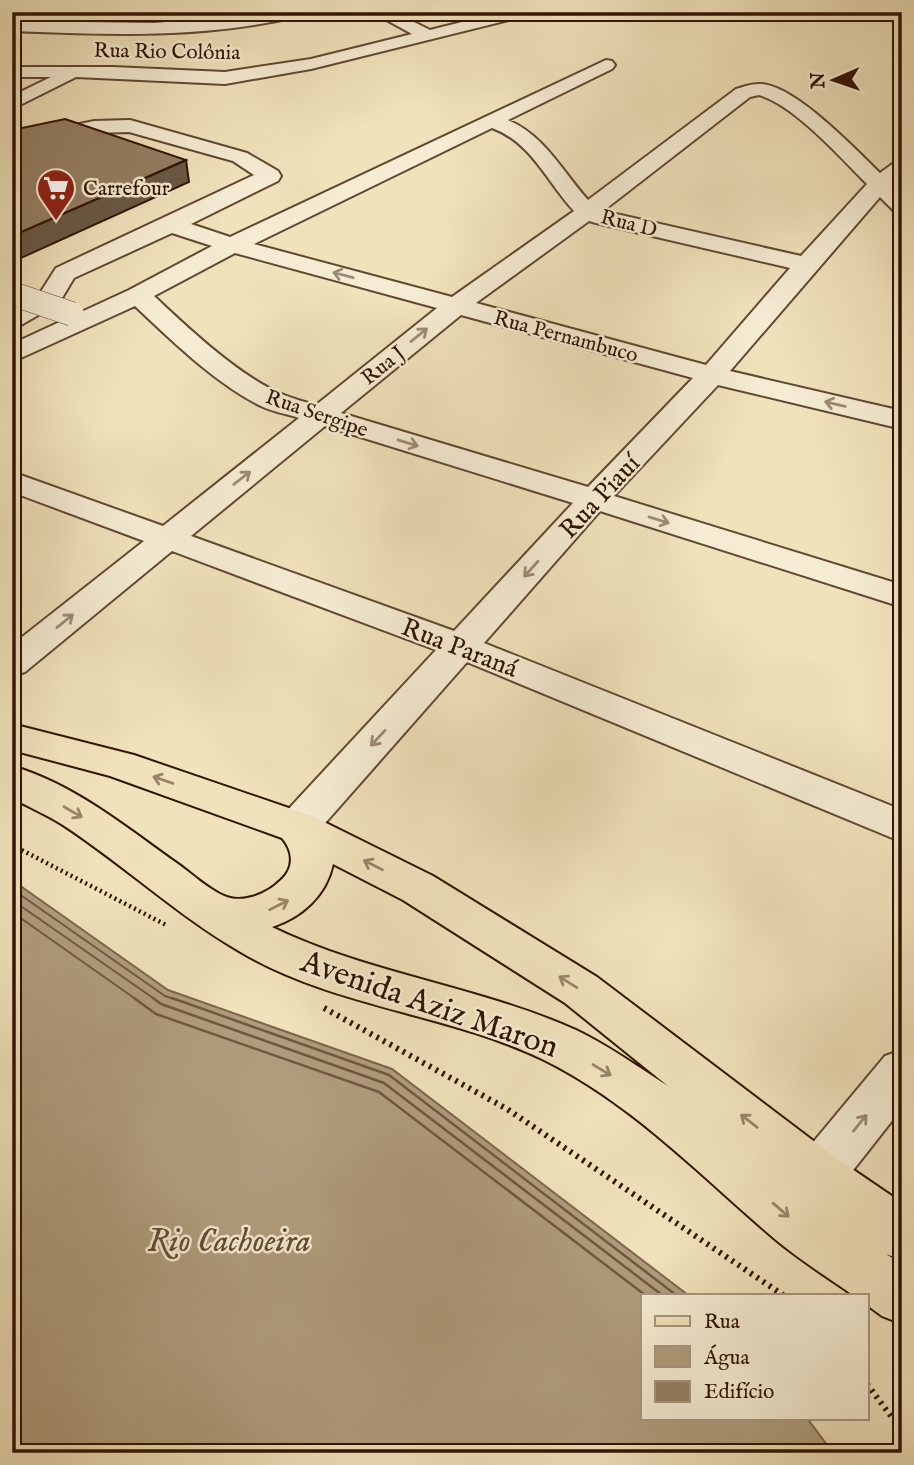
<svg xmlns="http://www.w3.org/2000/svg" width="914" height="1465" font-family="'IM FELL English',serif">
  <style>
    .water { fill: #af9c7c; stroke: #7d664c; stroke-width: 2 }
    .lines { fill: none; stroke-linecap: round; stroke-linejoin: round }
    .shore-far1 { stroke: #705840; stroke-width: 2 }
    .shore { stroke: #705840; stroke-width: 2.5 }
    .minor-casing { stroke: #614831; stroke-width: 4 }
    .major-casing { stroke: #311403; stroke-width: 4 }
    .path-far1 { stroke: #311403; stroke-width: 4.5; stroke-dasharray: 2 3.5; stroke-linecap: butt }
    .path { stroke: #311403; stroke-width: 6; stroke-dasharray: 2.5 5; stroke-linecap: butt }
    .minor { fill: #f5ecd3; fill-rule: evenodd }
    .major { fill: #f0e2bb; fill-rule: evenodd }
    .minor-bridge-casing { stroke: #614831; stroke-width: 25; stroke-linecap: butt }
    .minor-bridge { stroke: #f5ecd3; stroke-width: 24 }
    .shaded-wall { fill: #685945; stroke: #311403; stroke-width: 2 }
    .building { fill: #947f63; stroke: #311403; stroke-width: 2 }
    .oneway { stroke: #9d8b75 }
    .oneway2 { stroke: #9a8568 }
    .labels { text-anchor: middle; stroke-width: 5; stroke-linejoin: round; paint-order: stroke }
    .far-street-label { font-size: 21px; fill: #311403; stroke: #f5ecd3 }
    .far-poi-label { font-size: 21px; fill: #311403; stroke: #f5ecd3; text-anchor: start }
    .street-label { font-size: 26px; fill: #311403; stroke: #f5ecd3 }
    .near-street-label { font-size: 32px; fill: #311403; stroke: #f5ecd3 }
    .near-water-label { font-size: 33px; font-style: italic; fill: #634a33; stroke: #f5ecd3 }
  </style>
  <rect width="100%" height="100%" fill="#f0e2bb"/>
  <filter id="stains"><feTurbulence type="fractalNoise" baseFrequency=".00286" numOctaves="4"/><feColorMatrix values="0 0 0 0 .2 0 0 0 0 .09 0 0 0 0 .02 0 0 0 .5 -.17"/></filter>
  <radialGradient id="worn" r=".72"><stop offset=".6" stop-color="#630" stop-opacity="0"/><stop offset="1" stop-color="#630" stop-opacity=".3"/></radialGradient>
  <path class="water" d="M12,880L168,990L392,1069L688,1295H643V1418H807L833,1453H12Z"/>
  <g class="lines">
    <path class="shore-far1" d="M12,889L165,996L177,1000
      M12,900L156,1000
      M12,912L137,1000"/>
    <path class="shore" d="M134,998L156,1014L379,1092L645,1295
      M153,998L161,1004L384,1083L662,1295
      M172,998L389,1075L676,1295"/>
    <defs>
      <path id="minor" d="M268,12H305L303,15C209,39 108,35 12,31V21L155,23Z
        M372,12H394L430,30L502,12H531L529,15L311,69L225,84L76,77L12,109V96L51,77H12V67H113L225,72L311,59L412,34Z
        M606,60L612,61L615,65L612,69L508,120C545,136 562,171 588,200L736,89C743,87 751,84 758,84C792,82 855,149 880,173L895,162L902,160V177L892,184L902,193V213L894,211L880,197L730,371L902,411V429L718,385L614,496L902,585V607L600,511L484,643L902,810V842L467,662L312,838L297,842L282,838L276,827L282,816L436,650L172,551L25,672L12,676V645L144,541L12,492V472L163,526L299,418C287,414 274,412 263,407C217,385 171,340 135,306L12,362V344L129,290L212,246L172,233L74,278L59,303L21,325L12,328V309L40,293L56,268L254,175L233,161L129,132L94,133L12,150V138L94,121L130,120L247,153L278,171L281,176L278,181L191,224L230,237ZM759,95C794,105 840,157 867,184L801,256L603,211L750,97ZM492,128C531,142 547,182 574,211L452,297L254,244ZM589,221L596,223L790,268L706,365L476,303ZM235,253L437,308L316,405C305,402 294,399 284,395C241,378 188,328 154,296ZM461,315L693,378L588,487L341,413ZM325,426L573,503L454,631L191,536Z
        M902,1050V1108L836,1192L818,1199L800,1192L792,1175L800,1158L885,1056Z"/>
      <path id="major" d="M12,724L134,755L312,816L433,876L597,977L836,1158L902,1203V1260L886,1254L902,1264V1324L882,1316L867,1305V1295H853C827,1277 800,1260 776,1240C701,1176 632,1103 542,1059C446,1013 332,1007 239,951C177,915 124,865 63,825C47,815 29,807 12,798V766C74,784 127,828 178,864C192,874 207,888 222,895C242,905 267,894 281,880C295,867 293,851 282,838L110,776L12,750ZM333,864L403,900L565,1003L668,1086C638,1067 608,1045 576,1030C478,986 368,974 272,927C302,917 326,896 333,864Z"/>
    </defs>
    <use href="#minor" class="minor-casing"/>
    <use href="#major" class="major-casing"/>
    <path class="path-far1" d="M12,845L168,926"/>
    <path class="path" d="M324,1008L507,1109L783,1295
      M867,1384L902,1431"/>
    <use href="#minor" class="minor"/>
    <use href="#major" class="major"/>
    <defs>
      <path id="minor-bridge" d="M16,295L72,314"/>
    </defs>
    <use href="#minor-bridge" class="minor-bridge-casing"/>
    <use href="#minor-bridge" class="minor-bridge"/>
  </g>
  <path class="shaded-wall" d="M186,160L189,182L12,262V236Z"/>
  <path class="building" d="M65,119L186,160L12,236V132L22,128Z"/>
  <defs><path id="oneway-shaft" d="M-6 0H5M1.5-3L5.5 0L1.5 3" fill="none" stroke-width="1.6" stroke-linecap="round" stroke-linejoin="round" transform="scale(1.75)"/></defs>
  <g class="oneway">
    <use href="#oneway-shaft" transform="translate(343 275) rotate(-165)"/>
    <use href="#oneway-shaft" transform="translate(419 335) rotate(-39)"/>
    <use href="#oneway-shaft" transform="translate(835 404) rotate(-167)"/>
    <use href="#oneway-shaft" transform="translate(408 443) rotate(17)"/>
    <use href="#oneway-shaft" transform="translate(242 478) rotate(-38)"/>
    <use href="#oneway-shaft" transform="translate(659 520) rotate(17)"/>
    <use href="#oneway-shaft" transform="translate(531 569) rotate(132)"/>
    <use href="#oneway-shaft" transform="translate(65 621) rotate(-39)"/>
    <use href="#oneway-shaft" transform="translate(378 738) rotate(133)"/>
    <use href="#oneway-shaft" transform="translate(860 1123) rotate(-51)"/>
  </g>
  <g class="oneway2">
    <use href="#oneway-shaft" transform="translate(163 780) rotate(-161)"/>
    <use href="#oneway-shaft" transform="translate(73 812) rotate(30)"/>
    <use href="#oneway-shaft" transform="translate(373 865) rotate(-153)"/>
    <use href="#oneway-shaft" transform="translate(279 905) rotate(-27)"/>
    <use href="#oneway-shaft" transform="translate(568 982) rotate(-148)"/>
    <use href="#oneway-shaft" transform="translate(602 1070) rotate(31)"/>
    <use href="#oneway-shaft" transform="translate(749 1121) rotate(-142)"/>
    <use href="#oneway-shaft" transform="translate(781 1210) rotate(41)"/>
  </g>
  <defs>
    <symbol id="supermarket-pin" viewBox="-11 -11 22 30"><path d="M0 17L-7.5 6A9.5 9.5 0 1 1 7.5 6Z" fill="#8f2418" stroke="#f5ecd3"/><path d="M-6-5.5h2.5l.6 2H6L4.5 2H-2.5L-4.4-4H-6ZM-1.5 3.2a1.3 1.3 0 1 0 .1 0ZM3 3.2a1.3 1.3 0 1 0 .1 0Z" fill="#fff"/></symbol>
  </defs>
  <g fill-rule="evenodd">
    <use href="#supermarket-pin" x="34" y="166" width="44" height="60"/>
  </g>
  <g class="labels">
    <g class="far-street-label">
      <text transform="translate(167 51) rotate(1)" y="7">Rua Rio Colônia</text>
      <text transform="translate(629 223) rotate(14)" y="7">Rua D</text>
      <text transform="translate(566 336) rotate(15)" y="7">Rua Pernambuco</text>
      <text transform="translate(383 365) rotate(-39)" y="7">Rua J</text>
      <text transform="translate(317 413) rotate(19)" y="7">Rua Sergipe</text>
    </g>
    <g class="far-poi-label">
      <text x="83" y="195">Carrefour</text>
    </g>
    <g class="street-label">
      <text transform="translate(599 496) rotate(-47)" y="9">Rua Piauí</text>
      <text transform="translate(460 647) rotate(21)" y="9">Rua Paraná</text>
    </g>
    <g class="near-street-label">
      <text transform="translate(430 1003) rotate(19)" y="11">Avenida Aziz Maron</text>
    </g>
    <g class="near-water-label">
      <text x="229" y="1251">Rio Cachoeira</text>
    </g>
  </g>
  <rect width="914" height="1465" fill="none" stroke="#f0e2bb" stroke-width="42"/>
  <rect x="14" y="14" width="886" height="1437" fill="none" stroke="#311403" stroke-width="3.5"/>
  <rect x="21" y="21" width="872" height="1423" fill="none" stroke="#311403" stroke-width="2"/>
  <rect x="641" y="1294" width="228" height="126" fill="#f5ecd3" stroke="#a79680" stroke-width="2"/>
  <rect x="655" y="1316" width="35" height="10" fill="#f0e2bb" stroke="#a79680" stroke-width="2"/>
  <text x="704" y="1328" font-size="21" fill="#311403">Rua</text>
  <rect x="655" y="1346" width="35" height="21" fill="#af9c7c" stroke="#a79680" stroke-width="2"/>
  <text x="704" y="1364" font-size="21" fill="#311403">Água</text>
  <rect x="655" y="1381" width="35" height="21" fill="#947f63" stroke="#a79680" stroke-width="2"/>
  <text x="704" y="1398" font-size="21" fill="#311403">Edifício</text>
  <g transform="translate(834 80) rotate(268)" stroke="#f5ecd3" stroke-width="5" paint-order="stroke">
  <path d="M0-5L12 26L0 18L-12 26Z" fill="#311403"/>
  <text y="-10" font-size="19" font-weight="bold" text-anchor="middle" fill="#311403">N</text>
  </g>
  <rect width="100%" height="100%" filter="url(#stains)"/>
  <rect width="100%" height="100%" fill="url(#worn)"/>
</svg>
